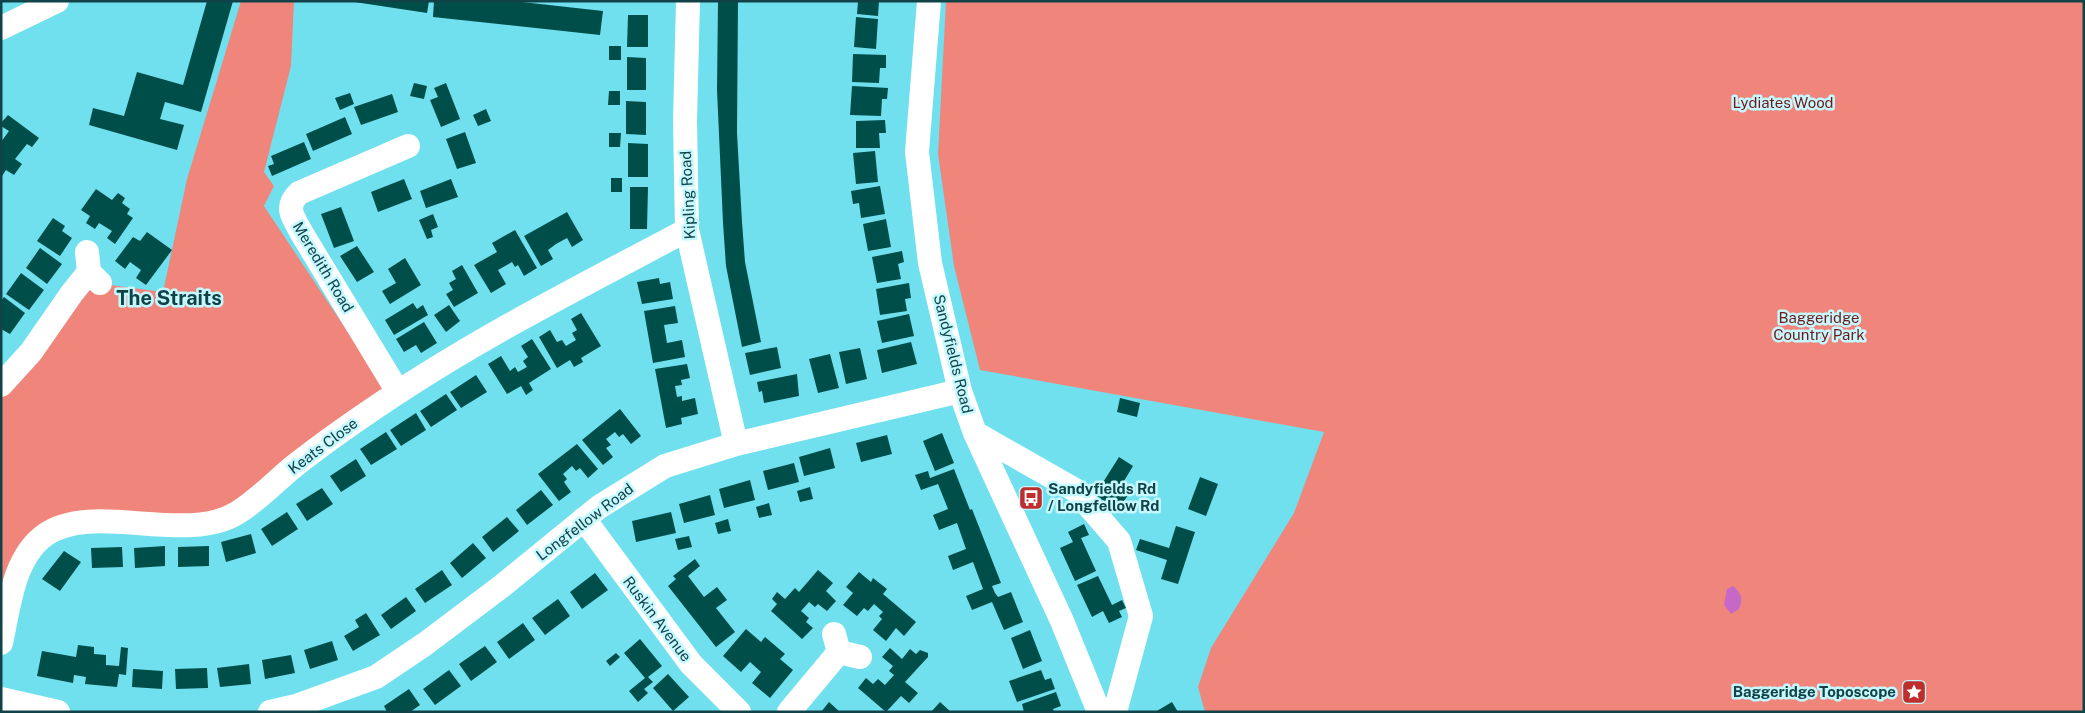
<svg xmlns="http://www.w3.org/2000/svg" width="2085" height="713" font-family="'Public Sans',sans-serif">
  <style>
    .green { fill: #f0867b }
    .water { fill: #c668c8 }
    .building { fill: #004e49 }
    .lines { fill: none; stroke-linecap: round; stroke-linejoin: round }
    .minor { stroke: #fff; stroke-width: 24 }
    .labels { text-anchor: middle; stroke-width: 5; stroke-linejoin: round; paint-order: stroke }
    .park-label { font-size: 15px; fill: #701a18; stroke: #c5f8ff }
    .street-label { font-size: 15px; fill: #104248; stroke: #c5f8ff }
    .poi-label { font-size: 15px; font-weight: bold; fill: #104248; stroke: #c5f8ff; text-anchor: start }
    .district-label { font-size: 20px; font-weight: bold; fill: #104248; stroke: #c5f8ff }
  </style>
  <rect width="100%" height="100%" fill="#70e0ef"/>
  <path class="green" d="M241,1H294L291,66L264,172L274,186L264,206L387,391L233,511L59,521L1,615V395L82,290L110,285L163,292L187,179Z
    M946,1H2084V712H1205L1198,687L1211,648L1294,513L1324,432L980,370L954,266L938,154Z"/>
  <path class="water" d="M1733,586C1742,594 1743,598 1739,609L1731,614L1724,605L1727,589Z"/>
  <path class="building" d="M207,1H233L201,112L165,102L160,119L184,125L177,150L89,125L93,108L124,116L137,72L183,85Z
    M348,1H429L427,13Z
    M434,1H513L603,11L600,35L433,17Z
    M718,1H738L737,133L742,222L745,262L761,342L742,347L726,266L723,223L717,90Z
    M858,1H879L878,16L857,14Z
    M628,15H648V47H627Z
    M856,17L878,19L876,49L854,47Z
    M609,46H621V60H609Z
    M853,54L886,55V68H880L879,83L852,82Z
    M627,57L646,58V90H627Z
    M414,83L427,86L424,99L410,96Z
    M446,83L460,119L441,127L430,100L438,97L434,88Z
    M852,86L888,88L887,99H882L881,116L850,115Z
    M609,91H620V105H608Z
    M350,93L354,104L340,110L335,98Z
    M392,94L398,112L361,125L354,107Z
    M626,101L646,102V135L626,134Z
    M486,109L491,121L478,126L473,115Z
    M8,115L39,138L32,147L27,144L15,159L22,164L14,175L6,170L2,176L1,142L9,131L1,126V123Z
    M345,117L352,134L313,151L306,134Z
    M885,120L886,133H879L880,148H856V121Z
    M465,132L476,163L457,169L446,139Z
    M609,133H621L620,147H609Z
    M304,142L311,159L272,176L268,166L274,164L271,156Z
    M628,143L648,144V177H628Z
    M875,151L878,182L856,184L853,153Z
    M611,178H622V192H611Z
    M404,179L412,199L378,212L371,192Z
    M451,179L458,197L426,208L420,191Z
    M880,186L885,214L861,218L859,203L853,204L851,191Z
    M630,187H648L647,229H630Z
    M96,189L112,200L118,193L125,198L122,203L130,209L127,214L133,218L115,244L107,238L112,231L99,223L95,229L86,223L90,216L81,210Z
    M341,207L354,241L334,248L321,214Z
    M567,212L583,240L572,247L567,238L556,244L548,250L553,259L541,266L524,236Z
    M433,214L438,227L431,230L433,237L427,239L419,220Z
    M53,218L65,226L62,231L72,238L60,256L37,241Z
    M886,219L891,247L868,251L863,224Z
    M515,230L537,268L524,276L518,265L515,267L512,262L498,270L506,284L491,293L474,265L497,252L492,243Z
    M147,232L172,250L146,285L136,278L141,270L130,262L125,269L115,261L133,237L140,241Z
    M357,246L374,272L357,282L340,256Z
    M40,248L62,264L47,284L26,268Z
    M902,251L904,262L898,264L901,279L877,283L872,257Z
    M405,258L421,285L390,304L382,291L396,283L388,269Z
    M462,265L478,293L454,307L446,294L453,290L449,283L456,279L452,271Z
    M21,273L44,290L29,310L6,294Z
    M659,278L660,284L670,282L673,299L642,304L637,282Z
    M909,283L911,298L905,299L907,311L880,315L876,289Z
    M4,297L25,313L10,334L1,329V301Z
    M413,303L417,309L423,305L428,315L394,335L385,320Z
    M449,305L460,321L446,332L434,315Z
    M675,306L678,323L664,325L667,343L682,340L685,357L653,363L644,311Z
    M581,313L601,346L581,358L583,362L574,367L570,360L557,368L539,337L550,330L557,342L562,340L566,346L576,340L572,333L577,330L571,319Z
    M909,314L914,336L882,343L877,321Z
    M424,322L437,343L421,353L416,345L404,352L396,339Z
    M532,339L551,369L529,383L533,390L526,395L521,386L507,394L488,364L501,356L510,371L515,367L518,372L527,367L523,361L528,357L521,346Z
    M911,342L917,364L882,373L877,350Z
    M777,347L781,368L750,375L745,353Z
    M860,348L867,379L846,384L839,352Z
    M830,354L839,388L818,393L809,359Z
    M687,364L690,378L681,380L682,385L675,386L677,397L682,396V401L695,398L698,414L681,418L682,424L666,428L655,369Z
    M797,374L799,396L764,403L762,391L759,392L757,382Z
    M476,375L487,392L461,408L450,392Z
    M446,394L457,410L431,427L420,411Z
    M1120,398L1140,403L1137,417L1117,412Z
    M620,409L641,436L631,444L623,434L619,437L615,432L606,439L611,445L606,448L613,457L603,465L582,440Z
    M416,413L426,430L401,446L390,430Z
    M386,432L397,449L371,465L360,449Z
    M942,433L954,463L935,471L923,441Z
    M887,435L892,454L861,462L856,443Z
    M577,444L598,469L588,478L580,468L576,471L572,466L563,474L567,479L564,482L571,492L559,501L538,474Z
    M830,448L835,468L804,476L799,457Z
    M1119,457L1133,466L1121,486L1130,492L1118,510L1095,495Z
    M356,459L366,476L341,492L330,476Z
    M794,463L799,482L768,490L763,471Z
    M954,469L970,510L972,509L1001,583L992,586L995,593L998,597L1011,592L1023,622L1004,630L992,602L972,610L966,596L983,589L973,562L953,570L948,556L966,549L957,523L939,530L933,515L948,509L938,484L921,490L915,475L928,471L930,478Z
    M1200,477L1218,484L1206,516L1188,509Z
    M750,480L755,500L724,508L719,489Z
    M810,487L813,499L800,502L797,491Z
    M322,488L333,504L307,521L296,504Z
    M541,490L553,505L527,525L516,510Z
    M710,495L715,515L684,523L679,504Z
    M769,503L772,515L759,518L756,507Z
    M287,512L298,529L272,546L261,529Z
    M671,512L676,533L636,542L632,521Z
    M507,517L519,531L493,552L482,537Z
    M728,519L731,531L718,534L715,523Z
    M1084,524L1089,535L1081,538L1096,571L1075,581L1060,548L1073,542L1068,532Z
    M1176,526L1195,532L1178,584L1161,579L1167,560L1136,550L1140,539L1169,548Z
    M251,534L256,553L226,562L221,542Z
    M689,536L692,547L678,550L675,539Z
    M473,543L486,558L462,578L450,563Z
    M165,546V566L135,568L134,548Z
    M209,546V566L178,567V547Z
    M122,547L123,567L92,568L91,548Z
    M64,551L81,562L60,591L42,579Z
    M695,559L700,566L688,576L704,597L717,587L727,600L716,608L735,632L716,647L668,586L676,579L673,576Z
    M442,570L452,585L425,603L415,589Z
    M818,570L833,583L826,591L836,601L827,611L818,604L815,607L809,602L801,611L809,618L806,622L813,628L802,639L771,611L777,604L772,599L777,592L785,599L795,588L799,592Z
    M859,572L871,582L873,578L887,589L883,594L916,622L904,636L896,628L886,641L873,630L882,619L879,616L883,612L874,604L868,611L864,608L857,616L843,605L853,593L846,587Z
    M595,573L608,590L582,609L570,592Z
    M1098,576L1112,605L1122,600L1126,608L1119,611L1122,617L1109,623L1103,611L1092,617L1077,585Z
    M406,597L416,611L391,629L381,615Z
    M558,599L570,616L545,635L532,618Z
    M366,613L380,635L353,651L344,636L359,627L355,620Z
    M523,623L535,640L509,659L497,642Z
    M746,629L761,642L765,637L785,654L780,659L793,670L770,698L752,683L761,672L750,662L741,672L723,656Z
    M1030,630L1042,661L1023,669L1011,638Z
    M640,639L662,666L648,677L653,682L644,689L648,693L638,702L629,691L645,678L624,653Z
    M332,641L338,660L310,669L304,650Z
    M78,645L94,647V654L106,655V665L119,666L121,647L128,648L126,675L119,674L117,687L85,684L86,677L74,675L73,683L37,676L42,651L76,657Z
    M485,646L497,662L471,681L459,664Z
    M890,648L902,659L910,649L916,654L920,650L928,653V657L905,682L918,693L909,703L901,696L886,712L858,688L866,678L873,684L878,679L885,685L894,675L889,671L893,666L882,657Z
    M616,653L620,657L610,666L606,661Z
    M291,655L295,673L265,679L262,660Z
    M249,664L251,684L220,687L217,668Z
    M207,668L208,688L176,689L175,669Z
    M133,669L163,671L162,689L132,687Z
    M449,670L461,686L435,705L423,689Z
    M1041,670L1045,680L1051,678L1055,689L1017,702L1009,681Z
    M668,674L689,697L673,711L653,688Z
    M409,689L420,705L410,712H387L384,706Z
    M1056,692L1061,706L1053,709L1054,712H1024L1022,704Z
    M829,702L840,712H821Z
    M940,702L951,712H931Z
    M1172,702L1178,712H1155Z"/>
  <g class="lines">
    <path class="minor" d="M688,1L685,121L687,230L736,444
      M929,1L917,152L930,263L960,391L975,433L1062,621L1099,712
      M1,28L57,1
      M87,252L89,272L100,283
      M1,385L31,352L72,293L89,272
      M398,392L301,232C293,216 284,208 299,193L408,146
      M975,433L1075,490L1119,541L1141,616L1115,712
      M584,519L691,664L739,712
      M834,634L839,652L860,657
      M1,643C9,607 13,558 45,535C92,501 185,545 237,513C257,501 275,482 293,467C326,441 362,416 397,393C490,332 589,282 687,230
      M1,699L58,712
      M270,712L296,706L376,677L425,644L502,586L599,507L665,466L736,444L960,391
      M789,712L839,652"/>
  </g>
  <defs>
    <symbol id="bus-square" viewBox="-11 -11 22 22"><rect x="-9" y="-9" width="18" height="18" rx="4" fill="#bd2e2c" stroke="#c5f8ff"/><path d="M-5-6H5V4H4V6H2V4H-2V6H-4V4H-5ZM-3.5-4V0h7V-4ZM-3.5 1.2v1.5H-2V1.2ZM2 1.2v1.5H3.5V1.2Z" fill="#fff"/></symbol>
    <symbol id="sight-square" viewBox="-11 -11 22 22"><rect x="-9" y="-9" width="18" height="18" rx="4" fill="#bd2e2c" stroke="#c5f8ff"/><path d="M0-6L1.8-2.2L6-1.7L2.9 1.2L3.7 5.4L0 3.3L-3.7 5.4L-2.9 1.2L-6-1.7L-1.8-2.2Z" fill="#fff"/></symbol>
  </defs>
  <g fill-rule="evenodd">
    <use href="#bus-square" x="1017" y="484" width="28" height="28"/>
    <use href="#sight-square" x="1900" y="678" width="28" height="28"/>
  </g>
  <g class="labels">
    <g class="park-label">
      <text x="1783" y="108">Lydiates Wood</text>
      <text x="1819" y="323">Baggeridge<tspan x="1819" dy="17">Country Park</tspan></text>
    </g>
    <g class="street-label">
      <text transform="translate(688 195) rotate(-93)" y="5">Kipling Road</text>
      <text transform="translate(323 267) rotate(59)" y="5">Meredith Road</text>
      <text transform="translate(953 354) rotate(76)" y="5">Sandyfields Road</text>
      <text transform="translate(323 446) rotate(-37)" y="5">Keats Close</text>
      <text transform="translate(585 522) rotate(-37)" y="5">Longfellow Road</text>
      <text transform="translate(657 619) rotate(53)" y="5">Ruskin Avenue</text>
    </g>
    <g class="poi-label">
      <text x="1048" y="494">Sandyfields Rd<tspan x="1048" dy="17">/ Longfellow Rd</tspan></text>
      <text x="1896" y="697" text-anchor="end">Baggeridge Toposcope</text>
    </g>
    <g class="district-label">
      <text x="169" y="305">The Straits</text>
    </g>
  </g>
  <rect width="2085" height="713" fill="none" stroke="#104248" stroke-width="5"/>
</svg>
